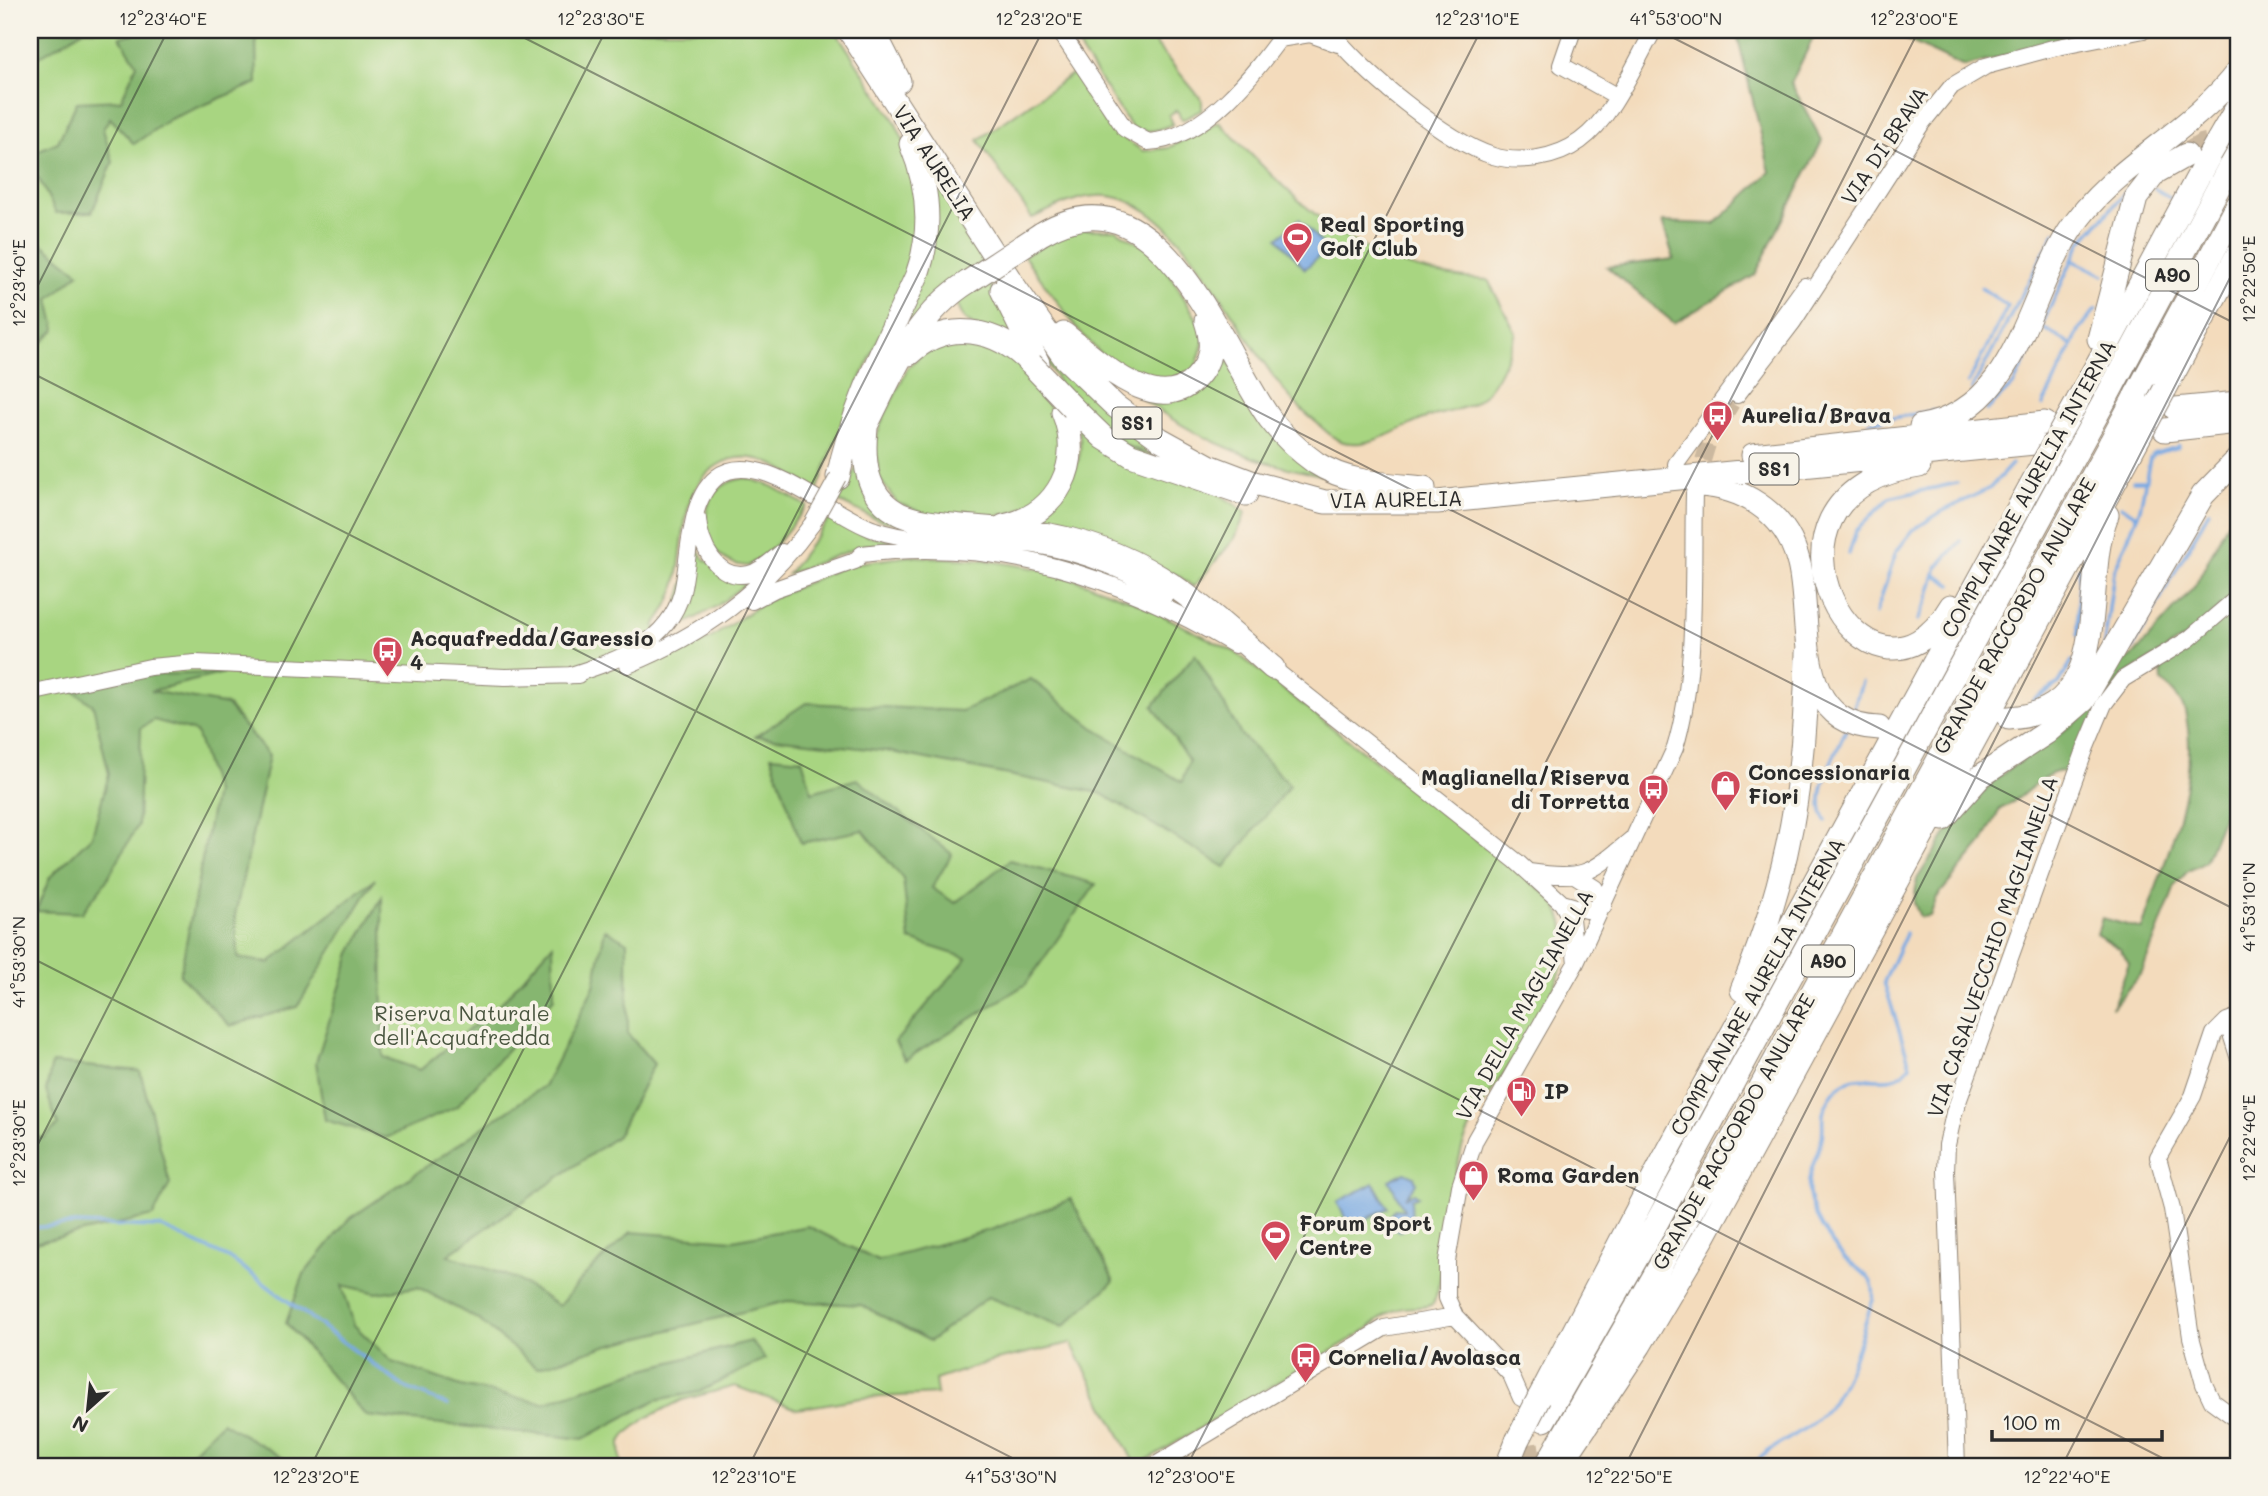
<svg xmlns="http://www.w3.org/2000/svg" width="2268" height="1496" font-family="Mali,sans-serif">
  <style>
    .green { fill: #a8d581; stroke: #6a8056; stroke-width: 2 }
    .forest { fill: #86b66f; stroke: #58704d; stroke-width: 2 }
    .water { fill: #78a9e3; stroke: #526a87; stroke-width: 2 }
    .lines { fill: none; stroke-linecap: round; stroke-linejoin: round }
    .stream { stroke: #78a9e3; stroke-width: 3.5 }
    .minor-tunnel { stroke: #cbb89f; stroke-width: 16; stroke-dasharray: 16 8; stroke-linecap: butt }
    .highway-tunnel { stroke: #cbb89f; stroke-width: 23; stroke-dasharray: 23 11; stroke-linecap: butt }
    .minor-casing { stroke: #8f8374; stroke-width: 18 }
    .highway-casing { stroke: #8f8374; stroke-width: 25 }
    .minor { stroke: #fff; stroke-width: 16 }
    .highway { stroke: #fff; stroke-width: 23 }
    .minor-bridge-casing { stroke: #8f8374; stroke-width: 18; stroke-linecap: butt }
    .highway-bridge-casing { stroke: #8f8374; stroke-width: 25; stroke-linecap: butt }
    .minor-bridge { stroke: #fff; stroke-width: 16 }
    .highway-bridge { stroke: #fff; stroke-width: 23 }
    .ticks { fill: none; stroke: #2b2b2b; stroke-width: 2; stroke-opacity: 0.45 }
    .labels { text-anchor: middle; stroke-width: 7; stroke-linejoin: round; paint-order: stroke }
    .shield { fill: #f7f3e8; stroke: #686764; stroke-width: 2 }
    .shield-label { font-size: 19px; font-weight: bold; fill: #2b2b2b }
    .street-label { font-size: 21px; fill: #2b2b2b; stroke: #f7f3e8 }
    .poi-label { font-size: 21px; font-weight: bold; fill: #2b2b2b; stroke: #f7f3e8; text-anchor: start }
    .park-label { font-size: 21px; fill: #4a5640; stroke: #f7f3e8 }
    .neatline { fill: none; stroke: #2b2b2b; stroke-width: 2.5 }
    .ticks-label { font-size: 18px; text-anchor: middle; fill: #2b2b2b }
  </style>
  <rect width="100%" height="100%" fill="#f7f3e8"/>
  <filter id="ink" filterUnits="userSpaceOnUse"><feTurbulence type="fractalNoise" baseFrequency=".0143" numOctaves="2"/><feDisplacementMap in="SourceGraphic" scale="14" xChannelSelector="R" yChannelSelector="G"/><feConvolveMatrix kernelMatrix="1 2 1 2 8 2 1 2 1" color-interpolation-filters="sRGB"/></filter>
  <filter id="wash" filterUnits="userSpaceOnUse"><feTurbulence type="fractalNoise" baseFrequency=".00686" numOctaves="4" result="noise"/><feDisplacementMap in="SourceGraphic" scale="28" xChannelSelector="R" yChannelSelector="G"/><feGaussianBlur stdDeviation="1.57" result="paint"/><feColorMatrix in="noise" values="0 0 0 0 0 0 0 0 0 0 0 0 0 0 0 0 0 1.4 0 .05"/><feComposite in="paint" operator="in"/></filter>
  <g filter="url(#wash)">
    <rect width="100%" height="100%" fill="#f3dbbc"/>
    <path class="green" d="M30,30H835L894,120L907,148L915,168L917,253L847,410L817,491C788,472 753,444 718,465C678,489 686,543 676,583C672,600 664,613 654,626L682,653L711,638L764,602L849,564L910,556L985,560L1052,571L1136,602L1235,652L1549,896C1610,968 1483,1078 1462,1148C1455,1173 1449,1201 1445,1226C1442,1252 1443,1281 1433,1304C1422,1309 1415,1306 1404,1308C1387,1311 1378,1320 1365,1331L1136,1466L1071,1343L992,1361L935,1380L937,1394L861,1398L797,1409L735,1386L682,1400L646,1418L627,1433L620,1443L621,1466H30Z
      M1067,30H1144L1202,100V110L1182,120L1177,110L1169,115L1173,124C1159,130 1147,134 1132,128Z
      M1074,73L1109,128L1143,151L1168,148L1219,122C1304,208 1359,273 1488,280L1516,333C1508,356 1495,392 1472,404C1458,411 1441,413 1426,418C1402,427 1367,451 1340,441C1330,437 1319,424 1311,418C1245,366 1188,190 1097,196C1073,197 1053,209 1032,218L978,140Z
      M929,169L969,230L983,260L896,346Z
      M1072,229L1116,230L1158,255L1206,334L1195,371L1160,387L1104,358L1076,327L1024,256Z
      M989,281L1020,344C999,335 956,328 957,300Z
      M1027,324L1201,474L1125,445L1059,384Z
      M951,341L982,343L1018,363L1055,414L1060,427L1059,469L1038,499L1015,512L995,516L927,514L897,503L879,478L875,442L881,423L908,367L921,355Z
      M1221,353L1322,475C1259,465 1191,437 1141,397L1157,400Z
      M1077,420L1219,494L1246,512L1235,538L1194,587L1177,575L1033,524C1063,486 1090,472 1077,420Z
      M859,463L906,524L878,520L838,501Z
      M747,478L771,486L807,506L773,548L748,566C693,563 690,482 747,478Z
      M829,519L868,536L905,544L864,545L788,574Z
      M697,549L705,560L749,581L717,606L669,633L694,550Z"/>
    <path class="forest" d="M30,30H84L30,62Z
      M149,30H240L256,37L257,83L170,119L134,144L110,118L103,129L113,162L92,212L56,213L39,179L30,174V154L58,142L77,102L121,100L137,64L120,37Z
      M1736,30H1817L1791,83L1822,141L1755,275L1674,323L1607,267L1674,259L1662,222L1715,224L1770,172Z
      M1886,30H2107L1964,67Z
      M30,230L36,239L79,273L49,299L56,329L30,354Z
      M2238,502V590L2195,631L2121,678L2068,776L2061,771C2037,775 2024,800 2000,809L1983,842L1937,897L1930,916L1920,917L1914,903L1917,879L1946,834L1994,780L2080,719L2116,666L2132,657L2195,586Z
      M2238,605V779L2205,862L2187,872L2176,884L2142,972L2112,1008L2129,963L2120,949L2097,934L2102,918L2142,929C2163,863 2200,787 2186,716C2184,702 2172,691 2162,681L2161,666L2166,658Z
      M1195,654L1242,736L1290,785L1225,867L1100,793L886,751L756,736L806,703L962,711L1031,679L1098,731L1182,782L1189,761L1153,706Z
      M224,673L151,691L227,705L269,756L235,915L238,958L269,963L375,879L297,1007L230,1026L180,975L215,792L196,732L154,720L141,728L138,825L105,883L81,913L36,911L50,877L92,836L109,774L93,705L72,690L139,675Z
      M771,756L802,759L812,792L857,779L952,854L932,888L955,903L1010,860L1096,884L1026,984L905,1060L895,1042L967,958L910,940L903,879L863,830L801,843Z
      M382,897L383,1057L420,1070L501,1003L553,944L554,998L456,1107L386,1138L325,1120L316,1062L351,953Z
      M605,929L627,942L628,1034L654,1064L617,1136L448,1255L516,1279L559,1306L583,1277L631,1232L733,1240L808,1226L878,1261L993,1229L1071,1199L1114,1281L1063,1327L988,1297L930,1341L861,1305L787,1301L605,1346L537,1368L479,1320L418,1287L377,1293L342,1285L354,1325L392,1362L461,1386L543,1403L637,1371L751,1341L765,1359L699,1392L656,1400L583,1439L366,1416L286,1323L304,1274L348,1220L545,1085L594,986Z
      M52,1063L140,1071L170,1184L153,1216L30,1244V1136L43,1138L58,1125L46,1091Z
      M222,1422L288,1461L294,1466H194L185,1459Z"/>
    <path class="water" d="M1299,219L1327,249L1305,269L1278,238Z
      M1405,1172L1414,1176L1416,1183L1405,1198L1414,1193L1418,1196L1411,1199L1412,1224L1400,1231L1392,1227L1389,1218L1395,1209L1404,1210L1389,1180Z
      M1374,1183L1388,1208L1350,1227L1337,1202Z"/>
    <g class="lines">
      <path class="stream" d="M2155,189L2171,198
        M2072,260L2104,275
        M1981,288L2008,306
        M2040,326L2072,345
        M1968,383L2008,306
        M1972,389L2055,232
        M2043,405L2080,329L2096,309
        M1987,410L2014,384L2081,242L2128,190
        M1869,422L1933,411
        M2133,481H2144
        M2121,506L2136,516
        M1849,554L1856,531L1889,498L1957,483
        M1936,575L1952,585
        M1876,613L1896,552L1913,530L1941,512L1990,488L2012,464
        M1918,620L1927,602L1937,567L1961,541
        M2078,636L2079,568
        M2104,645L2114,572L2140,509L2150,458L2153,454L2178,447V445
        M2132,649L2209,511
        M2033,700L2059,683L2072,661
        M1852,713L1862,682
        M1826,821C1810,793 1836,756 1846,729
        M30,1228L75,1224L161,1227L231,1259L404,1387L448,1405
        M1752,1466C1770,1445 1798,1437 1818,1418C1849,1390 1859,1338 1873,1300C1877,1274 1857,1271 1842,1255C1829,1241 1812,1214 1809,1194C1806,1174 1818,1156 1822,1137C1824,1128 1821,1119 1824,1110C1846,1051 1890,1100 1910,1065L1884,982L1906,933"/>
    </g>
  </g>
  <g filter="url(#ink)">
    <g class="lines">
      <path class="minor-tunnel" d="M1696,483L1709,441L1737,395
        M1527,1420L1534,1466"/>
      <path class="highway-tunnel" d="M2186,155L2203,145L2238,139"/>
      <defs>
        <path id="minor" d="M1059,30L1125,129L1148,142C1206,139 1255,72 1286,30
          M1330,30C1358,69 1447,142 1493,156C1521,164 1557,158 1580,141C1614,116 1633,66 1654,30
          M1573,30L1561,65L1616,96
          M1279,39L1310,34L1338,44
          M1737,395L1793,322L1922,123L1952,86L1986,66L2053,48L2144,30
          M1676,464L1805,286
          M698,519C699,543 717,582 749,574C761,571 773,560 782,552
          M752,601L775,589L855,561L862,554C1000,537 1118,576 1235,645
          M1266,663L1516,861L1562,903L1571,919L1576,963
          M628,665C703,634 764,591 812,524
          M568,676C615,661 668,645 682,592C687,571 687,549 692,529C695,510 701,490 717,477C758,445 833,517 875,530C919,545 972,538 1018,543C1069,547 1123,569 1167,594
          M30,693L150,667L195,663L505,677L578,675
          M1529,872C1587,880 1589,874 1633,838
          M1576,876L1595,888L1603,907
          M1562,903L1586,910L1603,907
          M2238,1017L2227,1021L2238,1056
          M2227,1021L2214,1034L2193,1096L2158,1157L2172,1209L2191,1337L2204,1384L2212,1401L2238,1420
          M1521,1398L1511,1375L1455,1316L1447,1298V1261L1460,1186L1475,1140L1576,963L1675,748C1698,674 1692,571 1694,493
          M1154,1466L1384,1328L1455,1316
          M1957,1466L1946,1171L1947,1145L1954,1113L2086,747L2104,704L2123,679L2189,639L2238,597"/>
        <path id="highway" d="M849,30L1014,286L1065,358L1115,406L1160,439L1209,466L1251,482L1325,502H1437L2034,443
          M873,30L899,81
          M2224,130L2238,106
          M1041,234C1160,162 1219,348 1270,419C1283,436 1299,451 1316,463C1348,484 1388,484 1424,488
          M1002,290L1038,363
          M1064,334C1097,360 1162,425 1201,372C1213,356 1212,339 1206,321
          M2099,339L2136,198L2156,172L2186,155
          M909,354C947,318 997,328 1031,364
          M2165,389L2238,254
          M2136,395L2238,205
          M2106,398L2238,151
          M2077,402L2209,156
          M1073,408L1104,438L1131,455L1246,494
          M2176,409L2238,403
          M1921,426C2016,411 2026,300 2069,232C2111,166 2191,134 2238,71
          M866,428C863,460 865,494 896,512C921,528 1003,527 1037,533C1142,548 1197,601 1273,668
          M2165,430L2238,422
          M858,441C890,383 909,319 968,282
          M1753,455L2045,423
          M1919,466C1726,494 1869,746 1951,606
          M838,477C853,405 887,342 917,275C933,230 929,187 911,144
          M1698,485C1720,486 1739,491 1758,504C1779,518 1793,539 1799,564C1813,620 1790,725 1879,728
          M1004,526C1058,514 1084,463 1063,412
          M2009,718C2119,711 2079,583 2107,515
          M1943,819L1981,776L2046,733L2084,700L2203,495L2238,459
          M1742,990C1790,874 1805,778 1807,653
          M1539,1398L1661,1164L2043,463
          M1544,1420L1652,1231L2071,462
          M1573,1446L1640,1345L1704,1237L2130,454
          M1507,1466L1517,1441
          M1546,1466L1737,1131L2111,442"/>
      </defs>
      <use href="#minor" class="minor-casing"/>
      <use href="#highway" class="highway-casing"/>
      <use href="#minor" class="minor"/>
      <use href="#highway" class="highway"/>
      <defs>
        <path id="minor-bridge" d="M812,524L838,477"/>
        <path id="highway-bridge" d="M2209,156L2224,130
          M968,282L1041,234
          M1031,364L1073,408
          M2111,442L2136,395
          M2130,454L2165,389
          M2071,462L2106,398
          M2043,463L2077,402
          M1517,1441L1539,1398"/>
      </defs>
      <use href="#minor-bridge" class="minor-bridge-casing"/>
      <use href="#highway-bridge" class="highway-bridge-casing"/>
      <use href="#minor-bridge" class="minor-bridge"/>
      <use href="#highway-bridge" class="highway-bridge"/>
    </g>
  </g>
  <path class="ticks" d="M509,30L2238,911M1658,30L2238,325M30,301L168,30M30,372L2178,1466M30,957L1028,1466M30,1160L606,30M311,1466L1043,30M749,1466L1481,30M1187,1466L1919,30M1625,1466L2238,262M2062,1466L2238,1121"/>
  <defs>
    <symbol id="stadium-pin" viewBox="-11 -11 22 30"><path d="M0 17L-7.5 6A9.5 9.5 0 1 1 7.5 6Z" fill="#d1495b" stroke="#f7f3e8"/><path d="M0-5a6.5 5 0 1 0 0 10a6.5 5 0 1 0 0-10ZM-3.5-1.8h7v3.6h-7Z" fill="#fff"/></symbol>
    <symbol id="bus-pin" viewBox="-11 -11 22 30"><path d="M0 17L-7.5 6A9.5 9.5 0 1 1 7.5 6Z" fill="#d1495b" stroke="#f7f3e8"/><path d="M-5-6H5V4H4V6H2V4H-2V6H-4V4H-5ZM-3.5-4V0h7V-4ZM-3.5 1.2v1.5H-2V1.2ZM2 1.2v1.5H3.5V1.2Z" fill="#fff"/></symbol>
    <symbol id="shop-pin" viewBox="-11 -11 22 30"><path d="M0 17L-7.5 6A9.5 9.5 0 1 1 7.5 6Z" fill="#d1495b" stroke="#f7f3e8"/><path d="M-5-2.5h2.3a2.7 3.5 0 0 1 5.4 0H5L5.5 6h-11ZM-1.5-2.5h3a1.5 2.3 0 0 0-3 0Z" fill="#fff"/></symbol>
    <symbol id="fuel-pin" viewBox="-11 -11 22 30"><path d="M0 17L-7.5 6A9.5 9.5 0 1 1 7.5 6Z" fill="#d1495b" stroke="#f7f3e8"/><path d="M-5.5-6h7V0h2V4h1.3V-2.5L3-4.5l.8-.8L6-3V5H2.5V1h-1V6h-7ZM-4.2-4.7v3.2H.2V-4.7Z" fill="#fff"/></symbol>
  </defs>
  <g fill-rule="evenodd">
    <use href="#stadium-pin" x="1280" y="220" width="35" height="47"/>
    <use href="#bus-pin" x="1700" y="398" width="35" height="47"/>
    <use href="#bus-pin" x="370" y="634" width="35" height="47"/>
    <use href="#shop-pin" x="1708" y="768" width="35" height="47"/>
    <use href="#bus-pin" x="1636" y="772" width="35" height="47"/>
    <use href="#fuel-pin" x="1504" y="1074" width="35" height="47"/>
    <use href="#shop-pin" x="1456" y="1158" width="35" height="47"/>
    <use href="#stadium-pin" x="1258" y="1218" width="35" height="47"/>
    <use href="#bus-pin" x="1288" y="1340" width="35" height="47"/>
  </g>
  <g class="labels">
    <g class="shield">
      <rect x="2146" y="259.5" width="52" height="31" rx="5"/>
      <rect x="1112.5" y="407.5" width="49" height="31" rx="5"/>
      <rect x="1749.5" y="453.5" width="49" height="31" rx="5"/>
      <rect x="1802" y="945.5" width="52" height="31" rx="5"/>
    </g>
    <g class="shield-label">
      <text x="2172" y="282">A90</text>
      <text x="1137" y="430">SS1</text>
      <text x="1774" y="476">SS1</text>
      <text x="1828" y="968">A90</text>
    </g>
    <g class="street-label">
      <text transform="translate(1885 146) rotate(-56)" y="7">VIA DI BRAVA</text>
      <text transform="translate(934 163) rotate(57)" y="7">VIA AURELIA</text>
      <text transform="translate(2029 489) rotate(-61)" y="7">COMPLANARE AURELIA INTERNA</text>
      <text transform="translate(1396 500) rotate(-1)" y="7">VIA AURELIA</text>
      <text transform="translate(2015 616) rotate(-61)" y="7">GRANDE RACCORDO ANULARE</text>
      <text transform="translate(1993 947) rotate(-71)" y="7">VIA CASALVECCHIO MAGLIANELLA</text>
      <text transform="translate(1758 987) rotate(-61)" y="7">COMPLANARE AURELIA INTERNA</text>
      <text transform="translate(1525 1005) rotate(-61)" y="7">VIA DELLA MAGLIANELLA</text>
      <text transform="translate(1734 1132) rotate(-61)" y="7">GRANDE RACCORDO ANULARE</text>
    </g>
    <g class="poi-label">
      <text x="1320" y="232">Real Sporting<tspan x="1320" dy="24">Golf Club</tspan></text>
      <text x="1741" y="423">Aurelia/Brava</text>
      <text x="410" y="646">Acquafredda/Garessio<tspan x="410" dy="24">4</tspan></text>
      <text x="1748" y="780">Concessionaria<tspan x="1748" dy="24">Fiori</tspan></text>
      <text x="1630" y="785" text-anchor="end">Maglianella/Riserva<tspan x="1630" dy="24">di Torretta</tspan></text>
      <text x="1544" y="1099">IP</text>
      <text x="1497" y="1183">Roma Garden</text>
      <text x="1299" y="1231">Forum Sport<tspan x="1299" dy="24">Centre</tspan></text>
      <text x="1328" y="1365">Cornelia/Avolasca</text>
    </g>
    <g class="park-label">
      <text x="462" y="1021">Riserva Naturale<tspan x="462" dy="24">dell'Acquafredda</tspan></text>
    </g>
  </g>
  <rect width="2268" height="1496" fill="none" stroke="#f7f3e8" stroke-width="77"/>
  <g transform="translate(88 1409) rotate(207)" stroke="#f7f3e8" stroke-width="5" paint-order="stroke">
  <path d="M0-5L12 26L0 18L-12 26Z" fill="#2b2b2b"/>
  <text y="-10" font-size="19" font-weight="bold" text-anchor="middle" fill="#2b2b2b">N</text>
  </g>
  <path d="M1992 1430v10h170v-10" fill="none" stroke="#2b2b2b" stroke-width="3.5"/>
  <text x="2002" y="1430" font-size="21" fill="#2b2b2b" stroke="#f7f3e8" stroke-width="5" paint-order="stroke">100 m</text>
  <rect x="38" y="38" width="2192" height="1420" class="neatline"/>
  <g class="ticks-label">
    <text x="163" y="25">12°23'40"E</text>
    <text x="601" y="25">12°23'30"E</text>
    <text x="1039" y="25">12°23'20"E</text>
    <text x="1477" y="25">12°23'10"E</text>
    <text x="1676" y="25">41°53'00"N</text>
    <text x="1914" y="25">12°23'00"E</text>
    <text transform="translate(2249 279) rotate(-90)" y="6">12°22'50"E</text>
    <text transform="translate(19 283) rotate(-90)" y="6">12°23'40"E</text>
    <text transform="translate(2249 907) rotate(-90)" y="6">41°53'10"N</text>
    <text transform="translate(19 962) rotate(-90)" y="6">41°53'30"N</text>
    <text transform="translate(2249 1138) rotate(-90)" y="6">12°22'40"E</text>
    <text transform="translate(19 1143) rotate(-90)" y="6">12°23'30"E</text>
    <text x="316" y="1483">12°23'20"E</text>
    <text x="754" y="1483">12°23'10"E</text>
    <text x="1011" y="1483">41°53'30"N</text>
    <text x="1191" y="1483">12°23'00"E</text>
    <text x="1629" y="1483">12°22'50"E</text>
    <text x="2067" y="1483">12°22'40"E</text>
  </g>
</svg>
